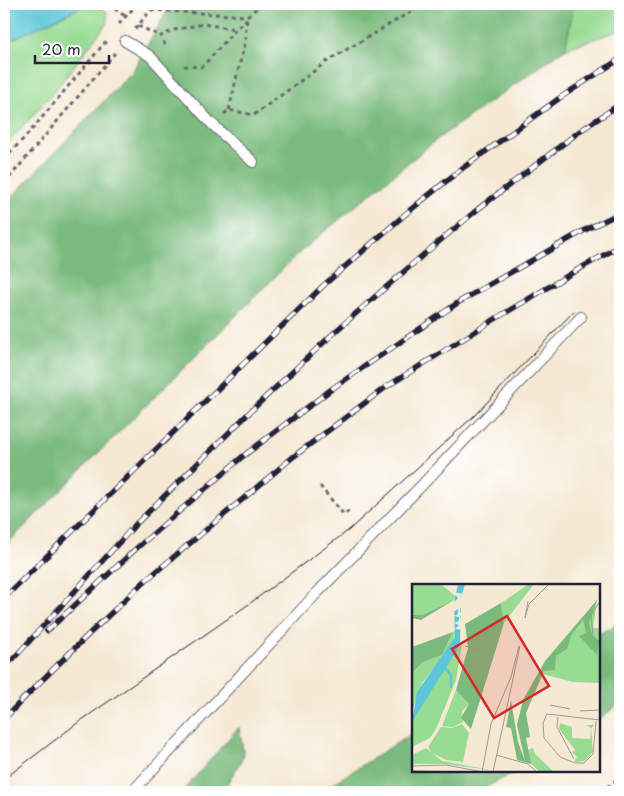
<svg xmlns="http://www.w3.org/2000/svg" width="624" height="796" font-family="'Playpen Sans',sans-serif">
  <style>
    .green { fill: #98db93; stroke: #5d7e67 }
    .forest { fill: #7abb7d; stroke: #4e6e5c }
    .water { fill: #5cc5d8; stroke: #3f748a }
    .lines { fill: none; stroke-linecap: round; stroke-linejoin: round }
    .service-casing { stroke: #6c6871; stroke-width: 12 }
    .path { stroke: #6c6871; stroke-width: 3; stroke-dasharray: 4 4; stroke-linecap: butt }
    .service { stroke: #fff; stroke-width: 10 }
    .tram { stroke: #22223b; stroke-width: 1 }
    .rail-casing { stroke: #22223b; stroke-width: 5.5 }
    .rail { stroke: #fff; stroke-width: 4; stroke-dasharray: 11; stroke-linecap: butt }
    .inset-river { fill: none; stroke: #5cc5d8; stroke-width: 2.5 }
    .inset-road { fill: none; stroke: #a19997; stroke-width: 1 }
    .view { fill: #d62828; fill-opacity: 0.15; stroke: #d62828; stroke-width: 2.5 }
    .inset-edge { fill: none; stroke: #22223b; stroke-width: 2.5 }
  </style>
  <rect width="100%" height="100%" fill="#fff"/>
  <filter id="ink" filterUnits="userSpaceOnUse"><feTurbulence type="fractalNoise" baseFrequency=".02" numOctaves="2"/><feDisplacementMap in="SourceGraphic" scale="10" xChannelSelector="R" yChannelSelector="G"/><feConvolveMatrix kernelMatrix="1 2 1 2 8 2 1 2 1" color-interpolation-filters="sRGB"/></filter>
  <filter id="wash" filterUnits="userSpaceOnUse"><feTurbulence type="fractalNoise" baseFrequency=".0096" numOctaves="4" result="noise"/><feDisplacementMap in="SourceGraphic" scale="20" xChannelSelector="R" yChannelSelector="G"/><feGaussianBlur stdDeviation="1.12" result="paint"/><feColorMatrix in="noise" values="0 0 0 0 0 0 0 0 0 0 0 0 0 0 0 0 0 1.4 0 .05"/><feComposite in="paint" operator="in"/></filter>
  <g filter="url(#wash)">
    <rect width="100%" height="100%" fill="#f5e9d4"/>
    <path class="green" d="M574,4H620V30L565,49Z
      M83,6H97L107,12V23L54,92L4,147V43Z"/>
    <path class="forest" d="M171,4H574L565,49L436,140L302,250L4,547V205L132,72Z
      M620,623V703L598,720V634Z
      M239,727L244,756L222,792H182Z
      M413,733V770H519L477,792H322L331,785Z"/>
    <path class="water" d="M4,4H85L83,6L4,43Z"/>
  </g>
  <g filter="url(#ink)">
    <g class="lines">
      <defs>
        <path id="service" d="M125,41L150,56L211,123L253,162
          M132,792L314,596L422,485L581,317"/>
      </defs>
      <use href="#service" class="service-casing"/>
      <path class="path" d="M108,4L125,16
        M545,4L552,6L555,4
        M151,10L247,16
        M119,24L137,4
        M138,26L161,36
        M135,29L151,10L154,4
        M165,45L161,36L174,30L203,24L235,29
        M184,66L201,67C218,52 230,33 247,19
        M229,110L245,41L247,16L262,4
        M224,114L229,110L254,115L329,60L424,4
        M4,159L29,133L108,39
        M4,184L115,53
        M320,486L344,515L350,510
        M601,792L620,777"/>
      <use href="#service" class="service"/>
      <path class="tram" d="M4,779L76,724L249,604L349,530L475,415L574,311"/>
      <defs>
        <path id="rail" d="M4,598L325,284L409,211L460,170L561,97L620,59
          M47,631L139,546L242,457L333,388L459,302L583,231L620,213
          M4,669L136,524L256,406L338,329L423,255L478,209L580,131L620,104
          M4,719L27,695L90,633L145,581L293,457L386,387L500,316L572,273L620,246"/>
      </defs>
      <use href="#rail" class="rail-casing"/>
      <use href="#rail" class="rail"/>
    </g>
  </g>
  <g transform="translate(412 584)">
    <rect width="188" height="188" fill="#f5e9d4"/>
    <path d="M0,0H29L43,12L42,16L10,31H0ZM117,0H122L92,39L89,19ZM185,16L181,44H187V99L161,98L131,90L138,74ZM45,47L37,65L10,99L0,127V89L11,78L30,71L41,48ZM50,60L44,96L24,145L18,154L0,163V138L32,82ZM44,106L57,120L50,127L51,138L41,143L30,142ZM145,138L160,143V154L178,155L179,144L174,141H182L179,145L181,168L173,177L162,178L165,173L160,168L163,166L147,145L148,139ZM50,140L57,149L51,178L34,176L20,169L16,163L29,143L40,144ZM14,164L30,177L79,186L32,180H0V171ZM121,164L123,170L141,187H127L119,180L114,167Z" fill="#98db93"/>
    <path d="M42,16L9,36L0,34V31H10ZM185,16L177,39L180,50L187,57L185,71L167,52L174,49L171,36L160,50L155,65L144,72L143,86L132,87L114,129L118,153L114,154L119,180L105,176L99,144L94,143L99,116L106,158L113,177L105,141L111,116L133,77ZM89,19L92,39L59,145L49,134L57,120L44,106L56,64L53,40ZM41,48L30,71L11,78L0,89V63Z" fill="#7abb7d"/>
    <path d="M46,0H53L49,14L48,61L0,138L5,108L43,53L42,18Z" fill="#5cc5d8"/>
    <path d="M41,8L52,10L48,13L51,14L52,21L48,24V29L52,28L48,32L49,36L53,34L49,39L52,46L43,45L47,41L42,39L47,37V33L42,32L46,30V25L41,28L40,20L46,14Z" fill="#f5e9d4"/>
    <path class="inset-river" d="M32,83L39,91V104"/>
    <path class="inset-road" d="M113,34L117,20L137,0M113,34L116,17M181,51L179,32L188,17M53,62L71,66M138,121L158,125M168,127L188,126M146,133L145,143L162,175M184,137L181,170L172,179H163L148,173L132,154L131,139L135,130L188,136M84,171L116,180L125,188M0,182L34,181L71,188M0,187L44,188M70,188L79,140L99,93L107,62M81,188L108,62"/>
    <path class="view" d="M95,32L137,102L82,134L40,65Z"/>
    <rect width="188" height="188" class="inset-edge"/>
  </g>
  <rect width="624" height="796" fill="none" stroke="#fff" stroke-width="20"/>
  <path d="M35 55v8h74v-8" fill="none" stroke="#22223b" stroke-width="2.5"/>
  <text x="42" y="55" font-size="15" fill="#22223b" stroke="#ffffff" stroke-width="4" paint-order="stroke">20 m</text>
</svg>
